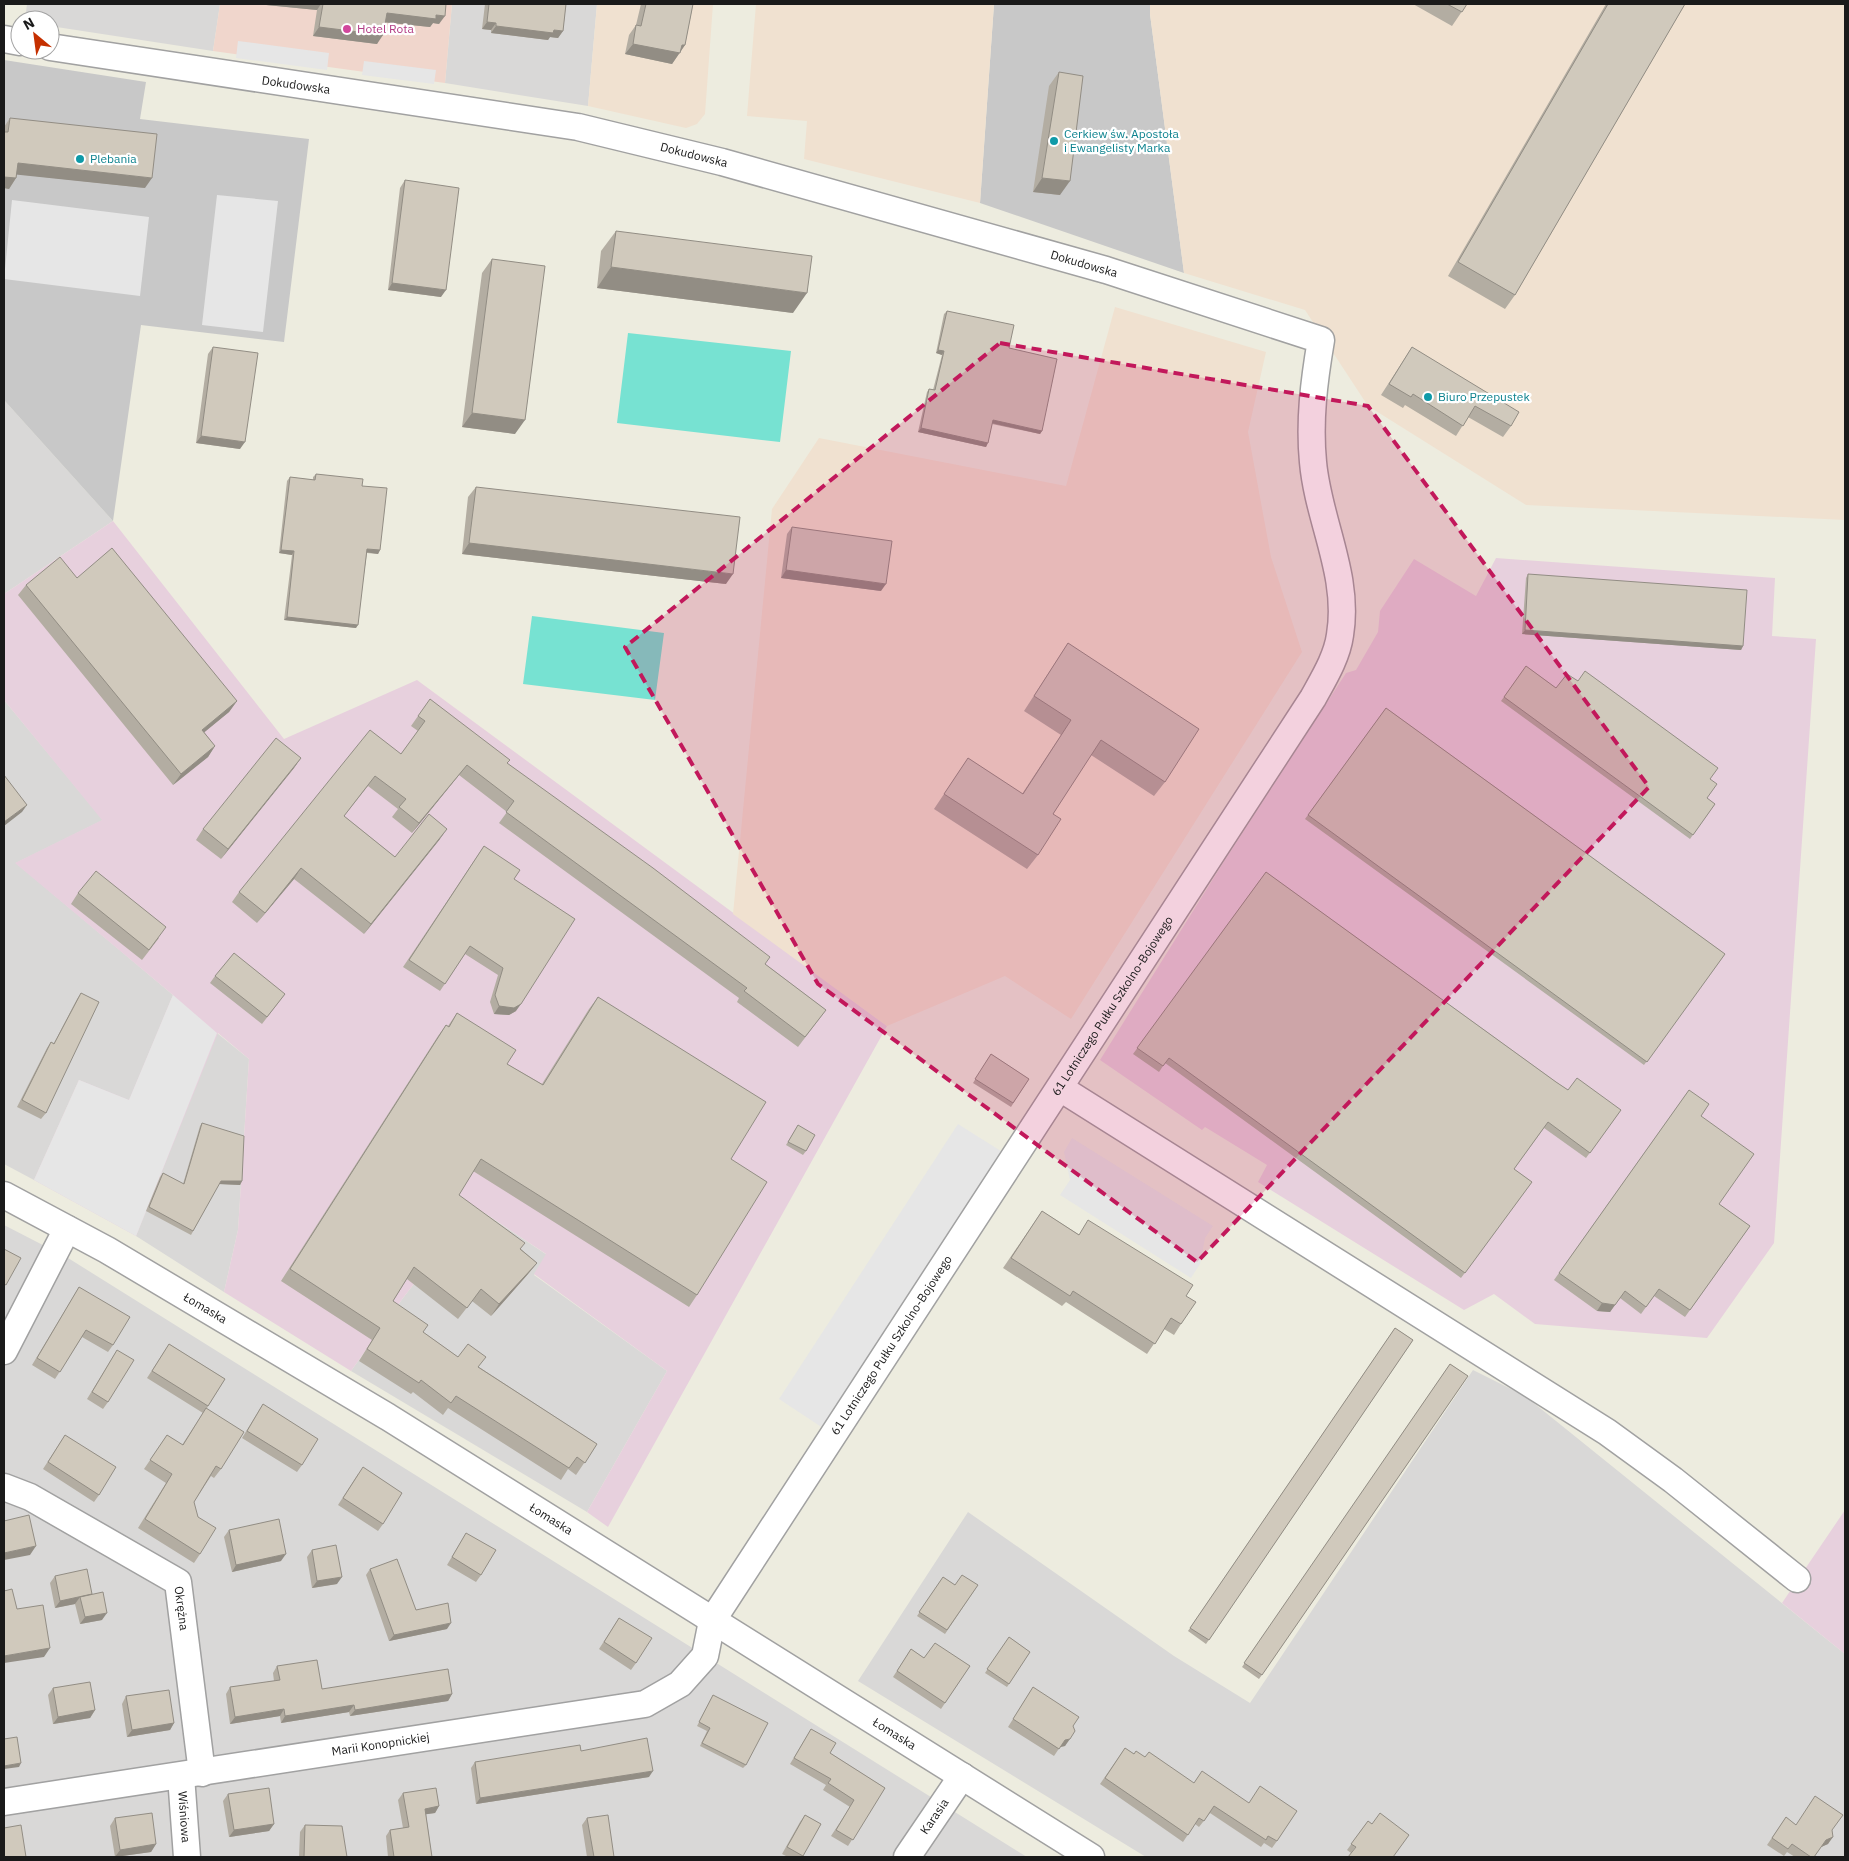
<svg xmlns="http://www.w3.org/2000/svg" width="1849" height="1861" font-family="'IBM Plex Sans',sans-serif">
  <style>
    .residential { fill: #d9d8d7 }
    .commercial { fill: #f0d6cc }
    .industrial { fill: #e7d0dd }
    .religious { fill: #c8c8c8 }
    .military { fill: #f0e1d0 }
    .pitch { fill: #77e2d2 }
    .parking { fill: #e6e6e6 }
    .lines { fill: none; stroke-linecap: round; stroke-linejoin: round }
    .street-casing { stroke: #a1a1a1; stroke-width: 29 }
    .street { stroke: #fff; stroke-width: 26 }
    .wall { fill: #b3ada2 }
    .shaded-wall { fill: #928d84 }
    .building { fill: #d0c9bc; stroke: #928d84 }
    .marked { fill: #c2185b; fill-opacity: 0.2; stroke: #c2185b; stroke-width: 4; stroke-dasharray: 10 6; stroke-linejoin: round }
    .hotel-dot { fill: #d1479c; stroke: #fff; stroke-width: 2 }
    .culture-dot { fill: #0f9aa8; stroke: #fff; stroke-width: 2 }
    .labels { text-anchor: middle; stroke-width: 4.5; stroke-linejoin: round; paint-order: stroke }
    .hotel-label { font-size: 12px; fill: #b23c85; stroke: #fff; text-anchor: start }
    .street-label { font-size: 12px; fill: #1a1a1a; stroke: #fff }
    .culture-label { font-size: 12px; fill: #0d838f; stroke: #fff; text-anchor: start }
  </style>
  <rect width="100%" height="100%" fill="#edecdf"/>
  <path class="residential" d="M27,4H220L213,51L50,26V20H25Z
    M452,4H597L588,106L445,83Z
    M4,400L113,521L4,594Z
    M4,700L103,820L16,863L173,995L129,1101L79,1080L34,1180L4,1164Z
    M217,1033L249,1059L238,1230L224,1292L136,1236Z
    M474,1206L547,1255L534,1275L667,1371L587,1512L351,1371L403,1298Z
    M4,1225L68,1258L1027,1857H4Z
    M1473,1370L1525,1396L1845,1654V1857H1146L858,1681L968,1512L1174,1656L1250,1703Z"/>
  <path class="commercial" d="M220,4H452L445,83L213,51Z"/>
  <path class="industrial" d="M113,521L284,739L417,680L887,1026L608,1527L587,1512L667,1371L534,1274L546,1254L474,1206L403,1298L351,1371L224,1292L238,1230L249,1059L218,1033L136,1236L34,1180L79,1080L129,1100L173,995L15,863L102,820L4,700V594Z
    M1496,558L1775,578L1772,636L1816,639L1774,1243L1707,1338L1535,1324L1494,1294L1464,1310L1258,1182L1267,1165L1205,1127L1202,1130L1100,1060L1223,863L1346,673L1356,670L1378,632L1380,611L1414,559L1476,596Z
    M1845,1510V1654L1782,1603Z"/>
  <path class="religious" d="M994,4H1150V14L1184,273L980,203Z
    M4,60L146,82L140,119L309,139L284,342L141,325L113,521L4,400Z"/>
  <path class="military" d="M597,4H713L705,114L697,124L686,128L588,106Z
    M756,4H994L980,203L804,159L807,121L747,116Z
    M1150,4H1845V520L1526,505L1368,406L1305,310L1184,273L1150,14Z
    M1115,307L1266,352L1248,432L1271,557L1302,652L1071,1019L1005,976L887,1026L733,914L772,509L819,438L1066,486Z"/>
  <path class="pitch" d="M628,333L791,351L780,442L617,423Z
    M532,616L664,633L655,700L523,684Z"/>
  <path class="parking" d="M238,41L329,53L327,70L236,58Z
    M364,61L436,70L434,84L362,75Z
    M217,195L278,201L263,332L202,325Z
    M12,200L149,217L140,296L4,279Z
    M173,995L217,1033L136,1236L34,1180L79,1080L129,1100Z
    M958,1124L1004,1153L826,1430L779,1399Z
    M1072,1138L1213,1226L1205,1238L1200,1264L1191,1278L1060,1195L1070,1180L1064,1152Z"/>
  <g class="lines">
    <defs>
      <g id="street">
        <path d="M4,39L20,42"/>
        <path d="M1060,1088L1607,1432L1673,1480L1797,1579"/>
        <path id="s1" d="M4,1195L107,1250L388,1417L1091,1857"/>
        <path d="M4,1351L67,1229"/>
        <path id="s2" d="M4,1487L30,1497L178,1582L202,1773"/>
        <path id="s3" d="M181,1776L187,1857"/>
        <path id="s4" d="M4,1802L645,1704L680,1684L705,1656L712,1621L1313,698C1324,678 1337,657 1340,635C1350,575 1318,520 1313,462C1309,421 1314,381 1321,340L1106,270L722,162L578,127L50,47"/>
        <path id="s5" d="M907,1857L962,1776"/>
      </g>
    </defs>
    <use href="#street" class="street-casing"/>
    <use href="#street" class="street"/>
  </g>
  <path class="wall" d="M256,4H446L439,24L433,23L430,27L385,22L377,44L313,36L317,10Z
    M485,4H566L563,31L558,38L550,37L548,40L491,33V30L482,29Z
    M641,4H693L685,45L672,64L625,54L629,35L636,25Z
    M1413,4H1467L1452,26Z
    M1606,4H1685L1515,295L1505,309L1448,276Z
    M1059,72L1060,195L1033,192L1049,86Z
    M10,118L145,188L17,174L16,178L9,189L4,188V127Z
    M405,180L441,297L388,290L400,188Z
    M616,231L793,313L597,288L601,251Z
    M492,259L515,434L462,427L482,273Z
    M947,311L1009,348L1042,431L1040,434L992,424L986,447L918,432L927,392L929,389L933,390L942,355L936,353L944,314Z
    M213,347L240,449L196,443L208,354Z
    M1412,347L1511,426L1503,437L1468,417L1456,436L1405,405L1403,408L1381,395Z
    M316,474L362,486L380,550L378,554L367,553L356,628L284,620L292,555L279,553L287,481L290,477L313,480V477Z
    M476,487L726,584L462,554L468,497Z
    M792,527L881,591L781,578L787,534Z
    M1528,574L1743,646L1741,650L1522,634L1526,578Z
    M77,578L237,701L229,712L204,732L215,746L208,757L173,785L18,595L26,585Z
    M1068,643L1165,782L1154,796L1091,755L1053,814L1038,855L1027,869L934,809L968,758L1022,794L1061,735L1024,711Z
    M1526,666L1556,688L1710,779L1707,798L1715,804L1690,839L1501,701Z
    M1386,708L1725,954L1644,1065L1305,819Z
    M418,716L507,763L765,964L826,1010L798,1047L737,1002L739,998L499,823L507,812L459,775L412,833L392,817L398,809L368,786L344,816L395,857L440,839L364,934L294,879L257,923L232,902L239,892L401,754L418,731L411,726Z
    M301,758L294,768L221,859L196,840L203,829Z
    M484,846L514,879L516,1011L509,1015L494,1014L490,1002L498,975L465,954L440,991L403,967Z
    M1266,872L1556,1082L1568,1090L1621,1110L1586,1158L1544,1128L1514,1169L1532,1182L1461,1278L1165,1063L1159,1072L1133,1054Z
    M78,893L159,938L142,960L71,904Z
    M215,976L285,994L262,1024L210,983Z
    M81,993L46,1113L41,1119L17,1107L47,1048L51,1042L54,1043L77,999Z
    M598,997L731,1159L697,1295L689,1307L473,1171L459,1195L537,1263L528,1274L491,1316L472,1301L458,1319L407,1279L393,1301L423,1332L458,1357L479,1367L597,1444L576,1475L568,1469L561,1480L448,1408L443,1415L413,1392L411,1394L359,1361L372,1340L281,1281L438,1036L446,1025L448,1026L457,1013L507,1064L542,1084L589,1009Z
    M991,1054L1029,1079L1011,1107L973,1083Z
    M1689,1090L1701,1116L1719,1204L1750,1226L1685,1317L1654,1296L1641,1314L1620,1298L1610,1312L1597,1311L1554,1280Z
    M202,1123L242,1181L240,1185L219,1184L191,1235L146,1211L160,1177L163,1173L183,1184L200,1126Z
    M798,1125L806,1151L803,1155L786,1145Z
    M1042,1211L1078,1234L1186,1296L1181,1324L1174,1335L1164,1329L1147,1354L1066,1302L1062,1306L1003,1268Z
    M79,1287L113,1345L108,1352L82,1337L55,1379L32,1365Z
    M1395,1328L1413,1340L1206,1644L1188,1631Z
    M169,1344L225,1379L207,1408L221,1469L214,1478L211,1476L194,1502L200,1554L194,1563L138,1528L166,1483L144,1469L167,1435L182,1445L203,1413L147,1378Z
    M117,1350L108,1402L103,1409L87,1399Z
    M1450,1364L1468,1376L1259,1679L1242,1667Z
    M263,1404L302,1465L297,1472L242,1438Z
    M65,1435L99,1495L94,1502L43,1469Z
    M358,1474L383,1524L378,1531L338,1505Z
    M229,1530L281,1561L232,1572L224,1537Z
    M466,1533L481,1575L476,1582L447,1565Z
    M312,1550L337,1584L312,1588L307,1557Z
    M370,1569L416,1610L447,1629L389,1641L366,1575Z
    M55,1576L92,1594L102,1620L80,1624L75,1604L55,1608L50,1583Z
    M943,1577L955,1585H978L945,1634L917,1616Z
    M619,1618L636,1663L631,1670L599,1649Z
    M1009,1637L1030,1652L1007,1687L985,1673Z
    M911,1649L924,1658L970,1666L941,1709L893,1677Z
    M277,1666L322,1689L452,1694L448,1701L350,1716L349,1712L281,1723L280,1716L230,1724L226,1694L230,1687L274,1681L273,1673Z
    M1033,1687L1073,1726L1065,1746L1060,1747L1054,1756L1008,1727Z
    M53,1688L95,1710L90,1718L53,1724L48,1695Z
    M713,1695L746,1765L743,1768L700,1746L707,1731L697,1726Z
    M126,1696L174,1723L170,1730L127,1737L122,1704Z
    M811,1729L830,1753L885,1788L848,1846L831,1836L850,1807L823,1790L826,1785L790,1764Z
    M1125,1748L1134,1754L1145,1757L1277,1841L1272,1848L1264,1843L1261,1847L1210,1813L1199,1827L1195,1824L1183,1842L1100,1784Z
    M475,1762L649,1777L476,1804L471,1768Z
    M403,1793L439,1806L435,1813L426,1814L432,1857H388L386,1836L390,1830L403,1828L398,1800Z
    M228,1794L274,1824L269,1831L229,1837L223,1801Z
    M805,1815L821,1824L802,1857H788L782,1854L800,1822Z
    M1786,1817L1796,1825L1832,1830L1828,1844L1821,1847L1814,1857H1795L1787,1852L1784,1856L1767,1845Z
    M115,1818L156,1844L151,1852L115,1857L110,1826Z
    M587,1818L614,1857H587L582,1825Z
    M1368,1821L1372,1824L1351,1853L1347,1850Z
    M305,1825L347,1857H299L300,1832Z"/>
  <path class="shaded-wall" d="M256,4H321L317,10Z
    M387,13L436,15L445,16L439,24L433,23L430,27L381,22Z
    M487,22L496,23L491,30L482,29Z
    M496,26L554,30L563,31L558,38L550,37L548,40L491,33Z
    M319,27L383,35L377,44L313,36Z
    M633,44L682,45H685L672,64L625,54Z
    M18,163L152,178L145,188L11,174Z
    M4,177L16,178L9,189L4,188Z
    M1042,178L1070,181L1060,195L1033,192Z
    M611,267L807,293L793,313L597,288Z
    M392,283L446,290L441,297L388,290Z
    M938,350L944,351L942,355L936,353Z
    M472,413L525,420L515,434L462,427Z
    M993,420L1042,431L1040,434L991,423Z
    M921,428L988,443L986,447L918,432Z
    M201,436L245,442L240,449L196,443Z
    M469,543L733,574L726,584L462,554Z
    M367,549L380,550L378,554L365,552Z
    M281,550L294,551L292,555L279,553Z
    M786,570L886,584L881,591L781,578Z
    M287,617L358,625L356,628L284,620Z
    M1525,630L1743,646L1741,650L1522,634Z
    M237,701L229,712L195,740L202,730Z
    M215,746L208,757L173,785L181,774Z
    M301,758L294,768L221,859L228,849Z
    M467,765L459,775L412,833L419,823Z
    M27,805L22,812L4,826V822Z
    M447,829L440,839L364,934L371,924Z
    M301,868L294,879L257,923Z
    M521,1004L516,1011L509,1015L494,1014L499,1006Z
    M221,1181H242L240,1185L219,1184Z
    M537,1263L528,1274L491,1316L499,1304Z
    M1602,1303L1615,1305L1610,1312L1597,1311Z
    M36,1546L30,1555L4,1560V1553Z
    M286,1554L281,1561L232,1572L236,1565Z
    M342,1577L337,1584L312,1588L317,1581Z
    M92,1594L80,1597L75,1604L55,1608L60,1601Z
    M107,1613L102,1620L80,1624L85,1617Z
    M451,1623L447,1629L389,1641L394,1635Z
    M50,1648L44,1657L4,1663V1656Z
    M452,1694L448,1701L350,1716L355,1710Z
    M354,1705L349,1712L281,1723L285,1716Z
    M284,1709L280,1716L230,1724L235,1717Z
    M95,1710L90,1718L53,1724L58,1717Z
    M174,1723L170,1730L127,1737L132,1730Z
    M1070,1739L1065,1746L1060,1747L1065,1740Z
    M21,1763L19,1767L4,1769V1766Z
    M653,1771L649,1777L476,1804L480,1798Z
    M439,1806L435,1813L421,1815L425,1809Z
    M274,1824L269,1831L229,1837L234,1830Z
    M1833,1837L1828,1844L1821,1847L1826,1840Z
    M156,1844L151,1852L115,1857L120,1850Z"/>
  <path class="building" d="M323,4H446L445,16L436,15V19L387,13L383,35L319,27Z
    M489,4H566L563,31L554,30L553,33L496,26V23L487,22Z
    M646,4H693L685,45H682L680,53L633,44L636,25L641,26Z
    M1447,4H1467L1462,12Z
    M1608,4H1685L1515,295L1458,262Z
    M1059,72L1083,76L1070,181L1042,178Z
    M10,118L157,134L152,178L18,163L16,178L4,177V132H8Z
    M405,180L459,188L446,290L392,283Z
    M616,231L812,256L807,293L611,267Z
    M492,259L545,266L525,420L472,413Z
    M947,311L1014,325L1009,348L1057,359L1042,431L993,420L988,443L921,428L929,389L935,390L944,351L938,350Z
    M213,347L258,353L245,442L201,436Z
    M1412,347L1519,412L1511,426L1475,406L1463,426L1413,394L1411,397L1389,384Z
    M316,474L363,479L362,486L387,488L380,550L367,549L358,625L287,617L294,551L281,550L290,477L315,480Z
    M476,487L740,517L733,574L469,543Z
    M792,527L892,541L886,584L786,570Z
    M112,548L237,701L202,730L215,746L181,774L26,585L60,557L77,578Z
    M1528,574L1747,590L1743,646L1525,630Z
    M1068,643L1199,729L1165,782L1101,740L1053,814L1061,819L1038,855L944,794L968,758L1023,794L1071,720L1034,696Z
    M1526,666L1556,688L1567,674L1578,681L1585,671L1718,768L1710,779L1717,784L1707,798L1715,804L1693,835L1504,697Z
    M430,699L510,760L507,763L653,868L770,957L765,964L826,1010L805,1037L744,991L747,988L506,812L514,801L467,765L419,823L399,807L406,799L375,776L344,816L395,857L429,814L447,829L371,924L301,868L265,913L239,892L370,730L401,754L425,721L418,716Z
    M1386,708L1725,954L1647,1062L1308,815Z
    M276,738L301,758L228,849L203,829Z
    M4,775L27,805L4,822Z
    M484,846L520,870L514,879L575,919L521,1004L514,1008L499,1006L495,995L503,968L470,946L445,984L409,960Z
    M96,871L166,927L149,950L78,893Z
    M1266,872L1556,1082L1568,1090L1577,1078L1621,1110L1590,1153L1548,1122L1514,1169L1532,1182L1465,1273L1169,1058L1163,1066L1137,1048Z
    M234,953L285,994L267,1017L215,976Z
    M81,993L99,1002L46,1113L22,1100L51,1042L54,1044Z
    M598,997L766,1102L731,1159L767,1182L697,1295L481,1159L459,1195L525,1243L520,1249L537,1263L499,1304L481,1289L467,1308L414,1267L393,1301L428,1325L423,1332L458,1357L468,1344L486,1357L478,1367L597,1444L585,1463L577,1457L569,1468L456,1396L451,1403L421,1380L419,1383L367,1349L380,1328L290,1269L446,1025L449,1027L457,1013L516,1050L507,1064L543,1085Z
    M991,1054L1029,1079L1013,1103L975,1079Z
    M1689,1090L1709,1104L1701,1116L1754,1154L1719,1204L1750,1226L1690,1310L1659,1289L1646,1307L1625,1291L1615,1305L1602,1303L1559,1273Z
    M202,1123L244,1136L242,1181H221L193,1231L149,1207L163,1173L184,1184Z
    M798,1125L815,1135L806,1151L788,1142Z
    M1042,1211L1079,1235L1088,1220L1193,1285L1186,1296L1196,1302L1181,1324L1171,1318L1155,1344L1073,1291L1070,1296L1011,1258Z
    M4,1249L21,1258L6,1285L4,1284Z
    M79,1287L130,1317L113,1345L86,1330L60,1372L37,1358Z
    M1395,1328L1413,1340L1209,1640L1190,1628Z
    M169,1344L225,1379L208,1406L152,1371Z
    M117,1350L134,1360L108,1402L92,1392Z
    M1450,1364L1468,1376L1262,1675L1244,1663Z
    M263,1404L318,1439L302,1465L247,1431Z
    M206,1408L244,1432L221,1469L216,1466L194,1502L198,1517L216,1528L200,1554L145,1519L172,1474L150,1460L167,1435L183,1445Z
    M65,1435L116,1467L99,1495L48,1462Z
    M363,1467L402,1493L383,1524L343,1498Z
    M29,1515L36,1546L4,1553V1521Z
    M279,1519L286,1554L236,1565L229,1530Z
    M466,1533L496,1550L481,1575L452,1557Z
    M336,1545L342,1577L317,1581L312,1550Z
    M397,1559L416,1610L448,1603L451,1623L394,1635L370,1569Z
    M87,1569L92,1594L60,1601L55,1576Z
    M962,1575L978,1585L947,1630L919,1612L943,1577L955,1585Z
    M12,1589L17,1609L43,1605L50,1648L4,1656V1591Z
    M103,1592L107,1613L85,1617L80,1597Z
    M619,1618L652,1638L636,1663L604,1642Z
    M1009,1637L1030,1652L1009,1684L987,1669Z
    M935,1643L970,1666L945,1703L897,1671L911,1649L924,1658Z
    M317,1660L322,1689L448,1669L452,1694L355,1710L354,1705L285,1716L284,1709L235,1717L230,1687L280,1680L277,1666Z
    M90,1682L95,1710L58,1717L53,1688Z
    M1033,1687L1079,1717L1073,1726L1075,1731L1070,1739L1065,1740L1059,1749L1013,1719Z
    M169,1690L174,1723L132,1730L126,1696Z
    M713,1695L768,1723L746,1765L702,1743L710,1728L699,1722Z
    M811,1729L836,1743L830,1753L885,1788L853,1840L836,1830L854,1800L828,1783L831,1779L794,1758Z
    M17,1737L21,1763L4,1766V1739Z
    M647,1738L653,1771L480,1798L475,1762L580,1745L581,1751Z
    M1125,1748L1134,1754L1136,1751L1145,1757L1149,1752L1194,1783L1202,1771L1249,1803L1260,1786L1297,1811L1277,1841L1268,1836L1266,1840L1214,1806L1204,1821L1199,1818L1188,1835L1105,1778Z
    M269,1788L274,1824L234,1830L228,1794Z
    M436,1788L439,1806L425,1809L432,1857H394L390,1830L409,1827L403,1793Z
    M1815,1796L1843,1815L1832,1830L1833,1837L1826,1840L1814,1857H1811L1792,1844L1788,1849L1772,1838L1786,1817L1796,1825Z
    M152,1813L156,1844L120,1850L115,1818Z
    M1380,1813L1409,1835L1393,1857H1348L1356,1847L1351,1844L1368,1821L1372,1824Z
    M608,1815L614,1857H594L587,1818Z
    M805,1815L821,1824L803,1856L787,1847Z
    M21,1825L26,1857H4V1828Z
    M305,1825L342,1826L347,1857H304Z"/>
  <path class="marked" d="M1000,343L1368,406L1649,787L1197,1262L818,984L625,647Z"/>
  <circle class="hotel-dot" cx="347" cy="29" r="5"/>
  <g class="culture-dot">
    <circle cx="1054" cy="141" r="5"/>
    <circle cx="80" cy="159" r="5"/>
    <circle cx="1428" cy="397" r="5"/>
  </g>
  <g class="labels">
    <g class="hotel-label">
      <text x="357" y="33">Hotel Rota</text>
    </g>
    <g class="street-label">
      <text transform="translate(296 85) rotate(8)" y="4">Dokudowska</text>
      <text transform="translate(694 155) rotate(14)" y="4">Dokudowska</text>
      <text transform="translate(1084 264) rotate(16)" y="4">Dokudowska</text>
      <text dy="4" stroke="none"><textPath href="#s4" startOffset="1496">61 Lotniczego Pułku Szkolno-Bojowego</textPath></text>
      <text dy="4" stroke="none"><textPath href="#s1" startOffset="231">Łomaska</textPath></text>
      <text dy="4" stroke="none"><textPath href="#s4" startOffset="1091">61 Lotniczego Pułku Szkolno-Bojowego</textPath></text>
      <text dy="4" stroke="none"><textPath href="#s1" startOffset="636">Łomaska</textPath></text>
      <text dy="4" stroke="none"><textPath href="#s2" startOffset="225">Okrężna</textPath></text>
      <text dy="4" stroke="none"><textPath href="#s1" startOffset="1041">Łomaska</textPath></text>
      <text dy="4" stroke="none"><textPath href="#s4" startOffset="381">Marii Konopnickiej</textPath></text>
      <text dy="4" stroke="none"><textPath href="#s3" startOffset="41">Wiśniowa</textPath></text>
      <text dy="4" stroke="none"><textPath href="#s5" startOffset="49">Karasia</textPath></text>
    </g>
    <g class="culture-label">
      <text x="1064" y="138">Cerkiew św. Apostoła<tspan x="1064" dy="14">i Ewangelisty Marka</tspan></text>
      <text x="90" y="163">Plebania</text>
      <text x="1438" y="401">Biuro Przepustek</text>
    </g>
  </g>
  <rect width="1849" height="1861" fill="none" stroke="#1a1a1a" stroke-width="10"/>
  <g transform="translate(35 35) rotate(331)"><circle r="24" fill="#ffffff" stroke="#a3a3a3"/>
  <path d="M0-4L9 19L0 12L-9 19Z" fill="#c53000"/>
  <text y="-8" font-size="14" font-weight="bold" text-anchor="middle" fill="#1a1a1a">N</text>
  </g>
</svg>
